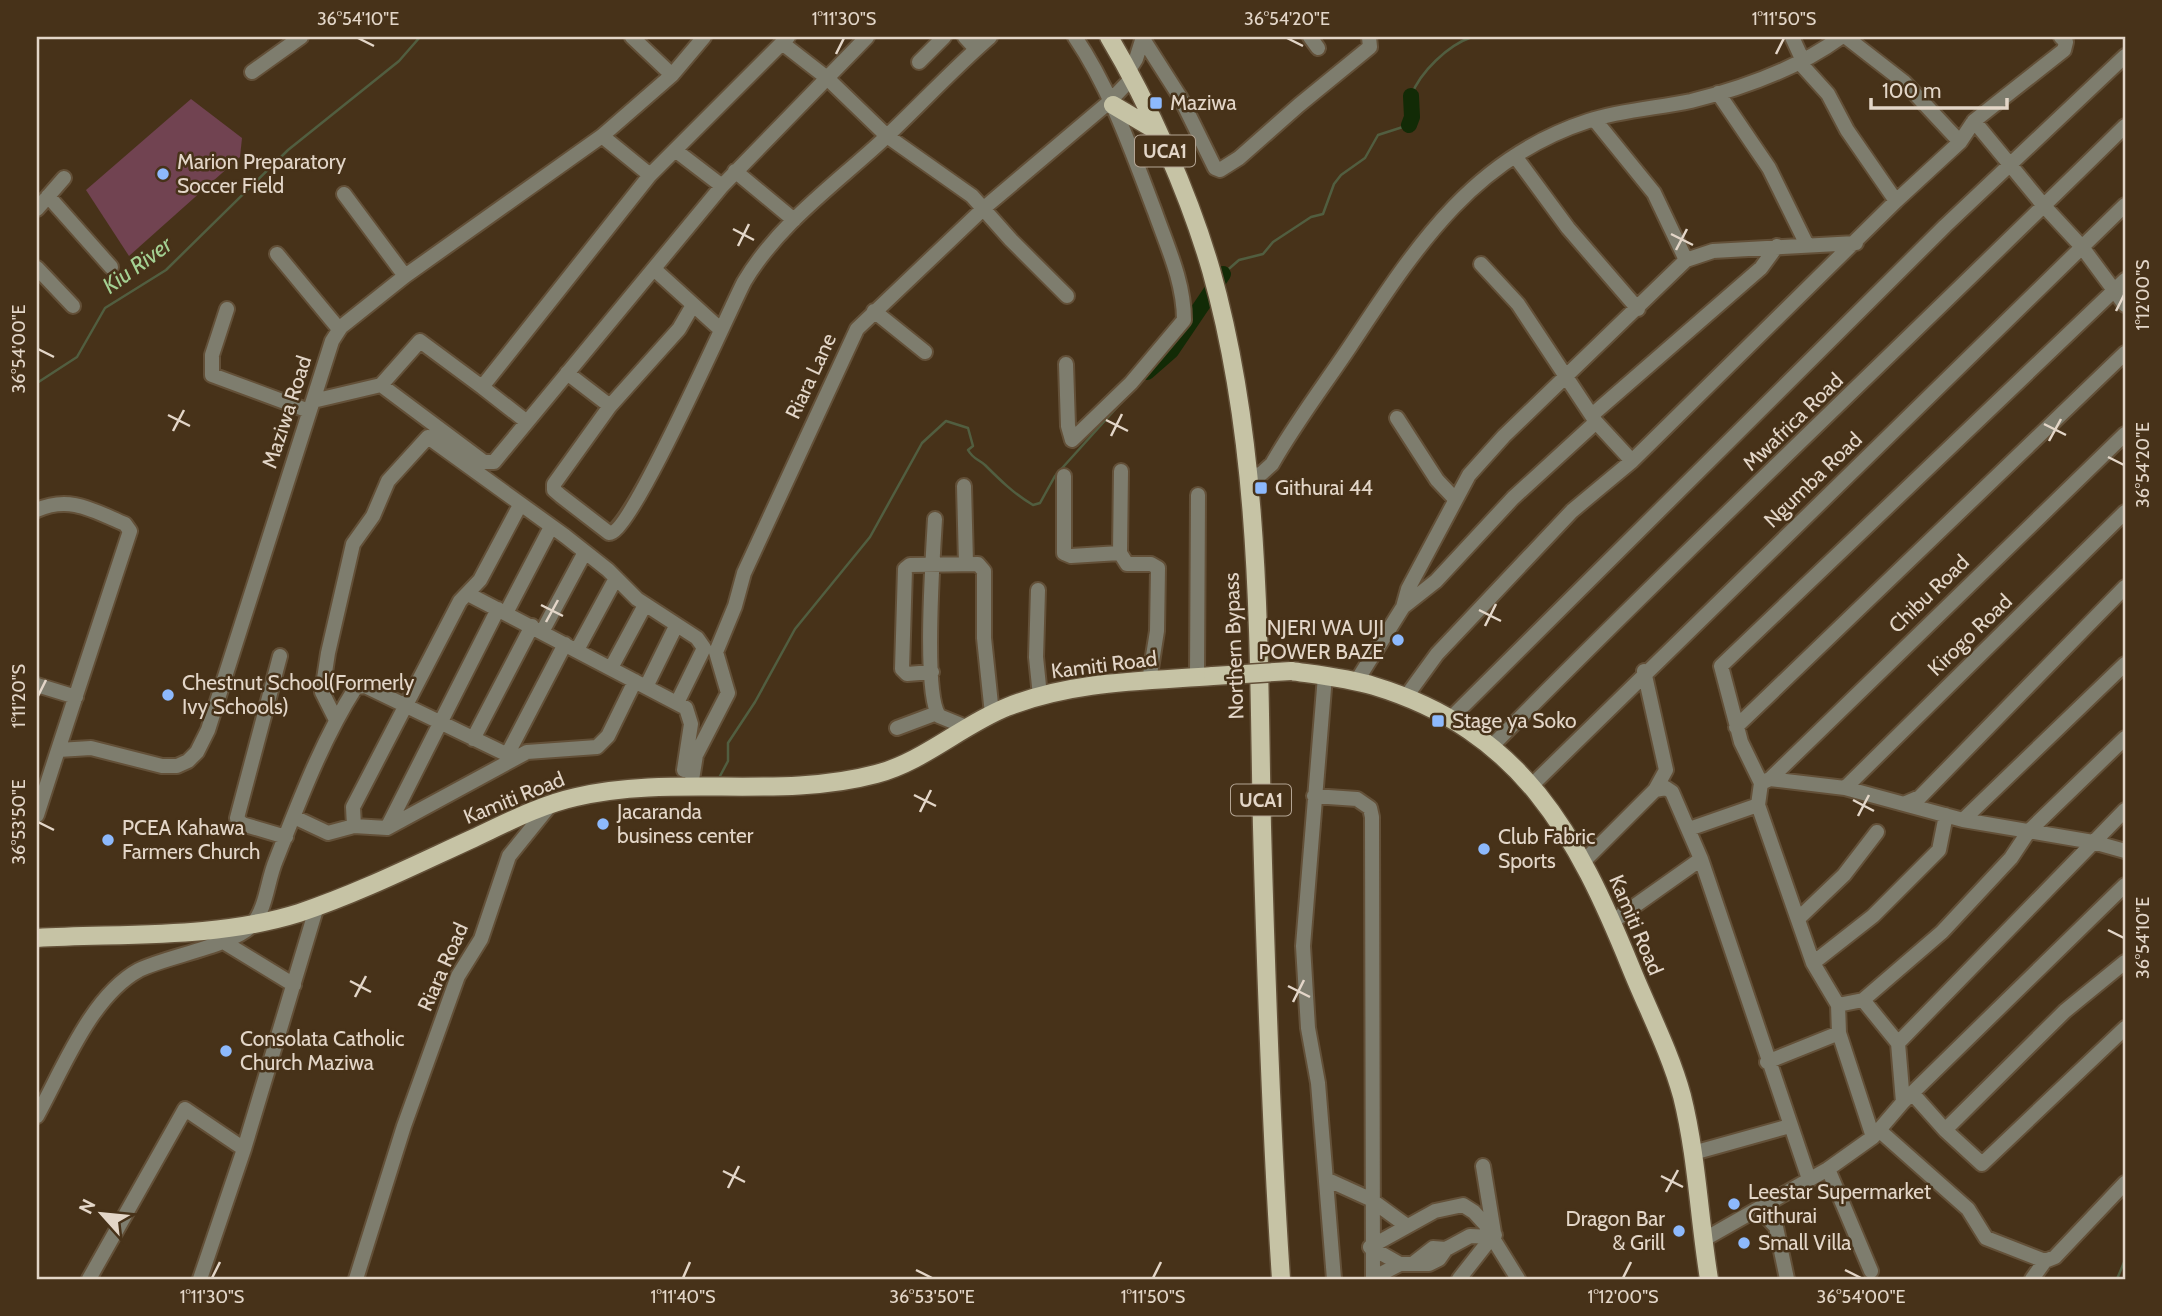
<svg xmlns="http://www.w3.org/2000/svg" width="2162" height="1316" font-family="Cabin,sans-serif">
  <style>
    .green { fill: #714351 }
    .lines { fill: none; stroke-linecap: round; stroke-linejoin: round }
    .stream { stroke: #515e40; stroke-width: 2.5 }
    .river { stroke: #122b06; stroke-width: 16 }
    .minor-casing { stroke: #635038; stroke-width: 18 }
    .major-casing { stroke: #635038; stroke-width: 21 }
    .minor { stroke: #7e7d6e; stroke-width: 14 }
    .major { stroke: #c6c3a5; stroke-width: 18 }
    .major-bridge-casing { stroke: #635038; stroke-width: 21; stroke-linecap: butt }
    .major-bridge { stroke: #c6c3a5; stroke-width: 18 }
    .ticks { fill: none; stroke: #e3d6c8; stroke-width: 2.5 }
    .poi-dot { fill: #8db9fc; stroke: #473219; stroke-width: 2.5 }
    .labels { text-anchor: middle; stroke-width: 5; stroke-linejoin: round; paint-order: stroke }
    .shield { fill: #473219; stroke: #b4a594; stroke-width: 2 }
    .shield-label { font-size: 19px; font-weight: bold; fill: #e3d6c8 }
    .poi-label { font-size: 21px; fill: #e3d6c8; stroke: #473219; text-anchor: start }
    .street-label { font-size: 21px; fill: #e3d6c8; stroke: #473219 }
    .water-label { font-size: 23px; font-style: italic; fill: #a4d193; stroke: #473219 }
    .neatline { fill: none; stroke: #e3d6c8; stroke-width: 2.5 }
    .ticks-label { font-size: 18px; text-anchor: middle; fill: #e3d6c8 }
  </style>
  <rect width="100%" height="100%" fill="#473219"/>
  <path class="green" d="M191,99L242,138L240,157L129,256L86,190Z"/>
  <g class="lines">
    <path class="stream" d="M1411,96C1420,72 1448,45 1472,37
      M1223,274L1239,260L1263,254L1273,242L1311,217L1323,214L1334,184L1341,175L1365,158L1378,135L1409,125
      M37,383L77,357L105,308L166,270L288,150L399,61L420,37
      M719,778L728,761V743L755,702L795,629L870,537L922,443L946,421L968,428L973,446L968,450C973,459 978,459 985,465C999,479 1014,494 1033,505L1040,503L1055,476L1128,395
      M2117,1279L2125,1260"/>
    <path class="river" d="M1409,125L1412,117L1411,96
      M1147,372L1171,351L1223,274"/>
    <defs>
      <path id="minor" d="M632,37L672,75
        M965,37L976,49
        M1310,37L1318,48
        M1792,37L1803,61
        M1846,37L1904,82L1960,142
        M1143,39L1180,97L1215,168L1220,170L1239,158L1299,105L1370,47L1369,37
        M782,43L827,78L887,136L972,196L1011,240L1067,296
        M919,62L944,37
        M1800,63L1828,94L1847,130L1896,201
        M1129,70L1136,59L1143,37
        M252,72L301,37
        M1718,93L1769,168L1807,245
        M1594,119L1654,193L1686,260
        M1974,121L2044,206L2082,247L2125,305
        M602,136L650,175
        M675,150L722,186
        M1515,156L1568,228L1638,309
        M735,171L794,220
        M344,194L405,276
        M48,196L111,267
        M37,209L64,178
        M277,254L339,329
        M1481,264L1518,304L1596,422L1632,461
        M37,268L73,306
        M654,269L720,329
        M693,305L679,329L610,406L554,484V490L561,496L609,533C631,534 728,313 744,282C779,223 837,183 886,137C921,104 954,68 990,37
        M227,309L212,355V375L309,411
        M874,311L925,352
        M1066,364L1068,426L1072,440L1131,383L1184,320C1184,282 1167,246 1155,212C1132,152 1111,90 1075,37
        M567,373L610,406
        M381,385L484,462H494L722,186L867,37
        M313,401L381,385L420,341L482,387
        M1592,415L1761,268L1777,246
        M1397,418L1437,480L1455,499
        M527,422L482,387L650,175L788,37
        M1121,471L1120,553L1127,564H1151L1158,568L1157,631L1149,681
        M1064,476V553L1071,556L1120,553
        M1247,476L1261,474L1272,464C1296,422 1325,384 1351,345C1415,249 1471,159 1588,121C1621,110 1658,108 1691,101C1744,88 1797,69 1841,37
        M964,486L966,563
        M520,505L480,580L460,601L353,807L354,826L387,828L527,752L597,747L608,736L635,681
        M37,510C70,495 94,511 125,524L130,531L58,750
        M935,519C933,553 923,693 939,716L966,727
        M1038,590L1036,657L1040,696
        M468,594L686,708L691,724L684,770
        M1403,607L1436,581L1513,498L1596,422
        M506,613L551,527
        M542,632L585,552
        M577,650L616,578
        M280,656L237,818L242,824L286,837
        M611,668L645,605
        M932,672L907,674L902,669L905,569L910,565L978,564L984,571V638L992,714
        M1325,676L1303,946L1308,1028L1318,1083L1334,1279
        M1197,677L1198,495
        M1356,682L1403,607L1408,589L1469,475L1504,436L1686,260L1713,251L1856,243
        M37,685L76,697
        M646,687L676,626
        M1405,698L1437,654L1572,511L1632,461L1896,201L1960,142L1974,121L2064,50L2066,42L2061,37
        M1450,719L1945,226L2125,56
        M336,720L322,692L328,653L353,544L373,516L388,481L428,437L565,536L608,570L637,599L697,638L704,648L677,703
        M1736,727L2125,353
        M897,728L937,713
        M473,739L532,626
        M1490,748C1698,537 1914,334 2125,126
        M507,755L565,644
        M1770,779L1845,788L1963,820L2093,842L2125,851
        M1761,783L1770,779L2125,434
        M691,786L696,755L728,693L716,652L735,606L744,573L857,329L984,208L1108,103L1133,77
        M1531,786L2125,205
        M1845,788L2125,512
        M1655,790L1666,788L1672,792L1701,859L1809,1179
        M1314,796L1357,799L1370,808L1372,817L1373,1279
        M1906,803L1920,797L2125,587
        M1758,805L1813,963L1838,1005L1839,1033L1873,1137
        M37,815L58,750L91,748L162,766H177L188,761L197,752L208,730L332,341L341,327L405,276L602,136L672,75L704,37
        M294,817L328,833L354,826
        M1963,820L2125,664
        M387,828L498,609
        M1689,829L1758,805L1761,783L1741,742L1721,666L2125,280
        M1584,861L1655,790L1666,770L1644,671
        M1799,918L1844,875L1877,832
        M1612,922L1701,859
        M222,941L294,985
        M1813,963L1873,916L1939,850L1946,815
        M1863,1000L1898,1043
        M1838,1005L1863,1000L1942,932L2011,858L2029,831L2125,738
        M1767,1062L1839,1033
        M1912,1093L1945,1130L1982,1164L2125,1028
        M1903,1102L1898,1043L2125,810
        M37,1116C63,1069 91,996 139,970C167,956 233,946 252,925C267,907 267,881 276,860C299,802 322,740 356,687L365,686L514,758
        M1945,1130L2065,1011L2125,962
        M1880,1131L1968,1209L1986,1238L2045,1261
        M1693,1153L1790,1126
        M1483,1166L1494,1233
        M1828,1169L1871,1271
        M1326,1179L1370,1199L1407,1226
        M1760,1210L1776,1227L1787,1279
        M1703,1240L1828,1169L1873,1137L1903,1102L2125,885
        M1370,1247L1435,1211L1463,1205L1474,1212L1495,1235L1492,1237L1518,1279
        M1370,1247L1400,1264
        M1415,1262L1433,1248L1446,1249
        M1373,1278L1400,1264H1429L1439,1259L1446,1249L1470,1236L1492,1237
        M89,1279L185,1109L244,1149
        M200,1279L244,1149L317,906
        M356,1279L404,1126L458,976L481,939L509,856L551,804
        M1459,1279L1492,1237
        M2032,1279L2045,1261L2055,1257L2125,1183"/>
      <path id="major" d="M1109,37C1149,104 1189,194 1211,270C1262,450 1258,642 1262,827C1266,978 1271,1129 1281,1279
        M1113,105L1157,131
        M1291,671C1319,675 1348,678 1374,686C1522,731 1577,835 1631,968C1648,1010 1670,1052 1682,1096C1697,1156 1699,1218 1709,1279
        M37,938C123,933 216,939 299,913C359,893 417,864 474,838C508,822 540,805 576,797C674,774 779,800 876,774C923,762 962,725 1007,707C1072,681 1144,681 1213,676"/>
    </defs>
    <use href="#minor" class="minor-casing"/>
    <use href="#major" class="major-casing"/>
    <use href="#minor" class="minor"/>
    <use href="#major" class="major"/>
    <defs>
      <path id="major-bridge" d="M1213,676L1291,671"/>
    </defs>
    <use href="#major-bridge" class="major-bridge-casing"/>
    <use href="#major-bridge" class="major-bridge"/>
  </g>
  <path class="ticks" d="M358,38L374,46M1287,38L1303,46M836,54L844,38M1776,54L1784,38M733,229L754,240M1671,234L1693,245M738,246L749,224M1676,250L1687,229M2116,311L2124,295M38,349L54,357M168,415L190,426M1106,420L1128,431M2044,424L2066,435M173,431L184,410M1111,436L1122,414M2049,441L2061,419M2108,457L2124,465M541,605L563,616M1479,610L1501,621M546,622L558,600M1485,626L1496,604M38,696L46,680M914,795L936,806M1853,800L1874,811M920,812L931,790M1858,816L1869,795M38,822L54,830M2108,930L2124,938M350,981L371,992M1288,986L1310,997M355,997L366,976M1293,1002L1304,980M723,1171L745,1182M1661,1176L1683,1187M728,1188L739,1166M1666,1192L1678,1170M916,1270L932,1278M1845,1270L1861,1278M212,1278L220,1262M683,1278L690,1262M1153,1278L1161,1262M1623,1278L1631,1262"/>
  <g class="poi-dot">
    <rect x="1149" y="96" width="14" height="14" rx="3.5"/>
    <circle cx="163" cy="174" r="7"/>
    <rect x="1254" y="481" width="14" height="14" rx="3.5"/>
    <circle cx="1398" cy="640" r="7"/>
    <circle cx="168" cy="695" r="7"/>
    <rect x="1431" y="714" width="14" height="14" rx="3.5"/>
    <circle cx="603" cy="824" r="7"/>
    <circle cx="108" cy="840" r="7"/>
    <circle cx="1484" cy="849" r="7"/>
    <circle cx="226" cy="1051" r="7"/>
    <circle cx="1734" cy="1204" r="7"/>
    <circle cx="1679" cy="1231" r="7"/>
    <circle cx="1744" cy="1243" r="7"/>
  </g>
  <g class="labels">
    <g class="shield">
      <rect x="1135" y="135.5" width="60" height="31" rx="5"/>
      <rect x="1231" y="784.5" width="60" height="31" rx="5"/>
    </g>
    <g class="shield-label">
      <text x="1165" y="158">UCA1</text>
      <text x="1261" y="807">UCA1</text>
    </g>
    <g class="poi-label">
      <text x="1170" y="110">Maziwa</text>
      <text x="177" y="169">Marion Preparatory<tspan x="177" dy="24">Soccer Field</tspan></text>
      <text x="1275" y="495">Githurai 44</text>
      <text x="1384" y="635" text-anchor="end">NJERI WA UJI<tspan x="1384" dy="24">POWER BAZE</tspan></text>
      <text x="182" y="690">Chestnut School(Formerly<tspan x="182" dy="24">Ivy Schools)</tspan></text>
      <text x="1452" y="728">Stage ya Soko</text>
      <text x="617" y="819">Jacaranda<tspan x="617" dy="24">business center</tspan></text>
      <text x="122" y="835">PCEA Kahawa<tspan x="122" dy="24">Farmers Church</tspan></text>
      <text x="1498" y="844">Club Fabric<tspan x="1498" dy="24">Sports</tspan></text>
      <text x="240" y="1046">Consolata Catholic<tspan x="240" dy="24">Church Maziwa</tspan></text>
      <text x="1748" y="1199">Leestar Supermarket<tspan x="1748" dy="24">Githurai</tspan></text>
      <text x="1665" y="1226" text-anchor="end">Dragon Bar<tspan x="1665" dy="24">&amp; Grill</tspan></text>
      <text x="1758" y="1250">Small Villa</text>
    </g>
    <g class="street-label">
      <text transform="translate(811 376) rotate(-65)" y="7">Riara Lane</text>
      <text transform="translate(287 412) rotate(-72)" y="7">Maziwa Road</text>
      <text transform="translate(1793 422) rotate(-44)" y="7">Mwafrica Road</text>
      <text transform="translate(1813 480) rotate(-44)" y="7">Ngumba Road</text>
      <text transform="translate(1929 594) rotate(-44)" y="7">Chibu Road</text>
      <text transform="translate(1970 635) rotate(-44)" y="7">Kirogo Road</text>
      <text transform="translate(1234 646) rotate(-92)" y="7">Northern Bypass</text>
      <text transform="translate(1104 665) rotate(-7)" y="7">Kamiti Road</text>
      <text transform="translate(514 798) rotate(-22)" y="7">Kamiti Road</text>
      <text transform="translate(1636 925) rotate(67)" y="7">Kamiti Road</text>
      <text transform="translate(443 967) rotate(-66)" y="7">Riara Road</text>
    </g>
    <g class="water-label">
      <text transform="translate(137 265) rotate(-36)" y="8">Kiu River</text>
    </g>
  </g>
  <rect width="2162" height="1316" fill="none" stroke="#473219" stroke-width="77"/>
  <g transform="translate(102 1214) rotate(297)" stroke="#473219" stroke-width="5" paint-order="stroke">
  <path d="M0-5L12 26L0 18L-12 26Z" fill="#e3d6c8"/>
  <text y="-10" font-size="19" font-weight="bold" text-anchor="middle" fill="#e3d6c8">N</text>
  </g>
  <path d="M1871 98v10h136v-10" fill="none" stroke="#e3d6c8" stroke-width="3.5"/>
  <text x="1882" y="98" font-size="21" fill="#e3d6c8" stroke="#473219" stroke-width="5" paint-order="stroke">100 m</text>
  <rect x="38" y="38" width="2086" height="1240" class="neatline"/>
  <g class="ticks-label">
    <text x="358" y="25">36°54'10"E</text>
    <text x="844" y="25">1°11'30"S</text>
    <text x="1287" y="25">36°54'20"E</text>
    <text x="1784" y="25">1°11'50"S</text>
    <text transform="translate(2143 295) rotate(-90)" y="6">1°12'00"S</text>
    <text transform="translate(19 349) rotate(-90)" y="6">36°54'00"E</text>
    <text transform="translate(2143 465) rotate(-90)" y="6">36°54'20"E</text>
    <text transform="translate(19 696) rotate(-90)" y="6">1°11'20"S</text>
    <text transform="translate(19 822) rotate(-90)" y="6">36°53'50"E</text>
    <text transform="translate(2143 938) rotate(-90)" y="6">36°54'10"E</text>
    <text x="212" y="1303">1°11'30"S</text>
    <text x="683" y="1303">1°11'40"S</text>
    <text x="932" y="1303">36°53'50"E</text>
    <text x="1153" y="1303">1°11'50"S</text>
    <text x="1623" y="1303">1°12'00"S</text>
    <text x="1861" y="1303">36°54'00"E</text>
  </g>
</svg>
